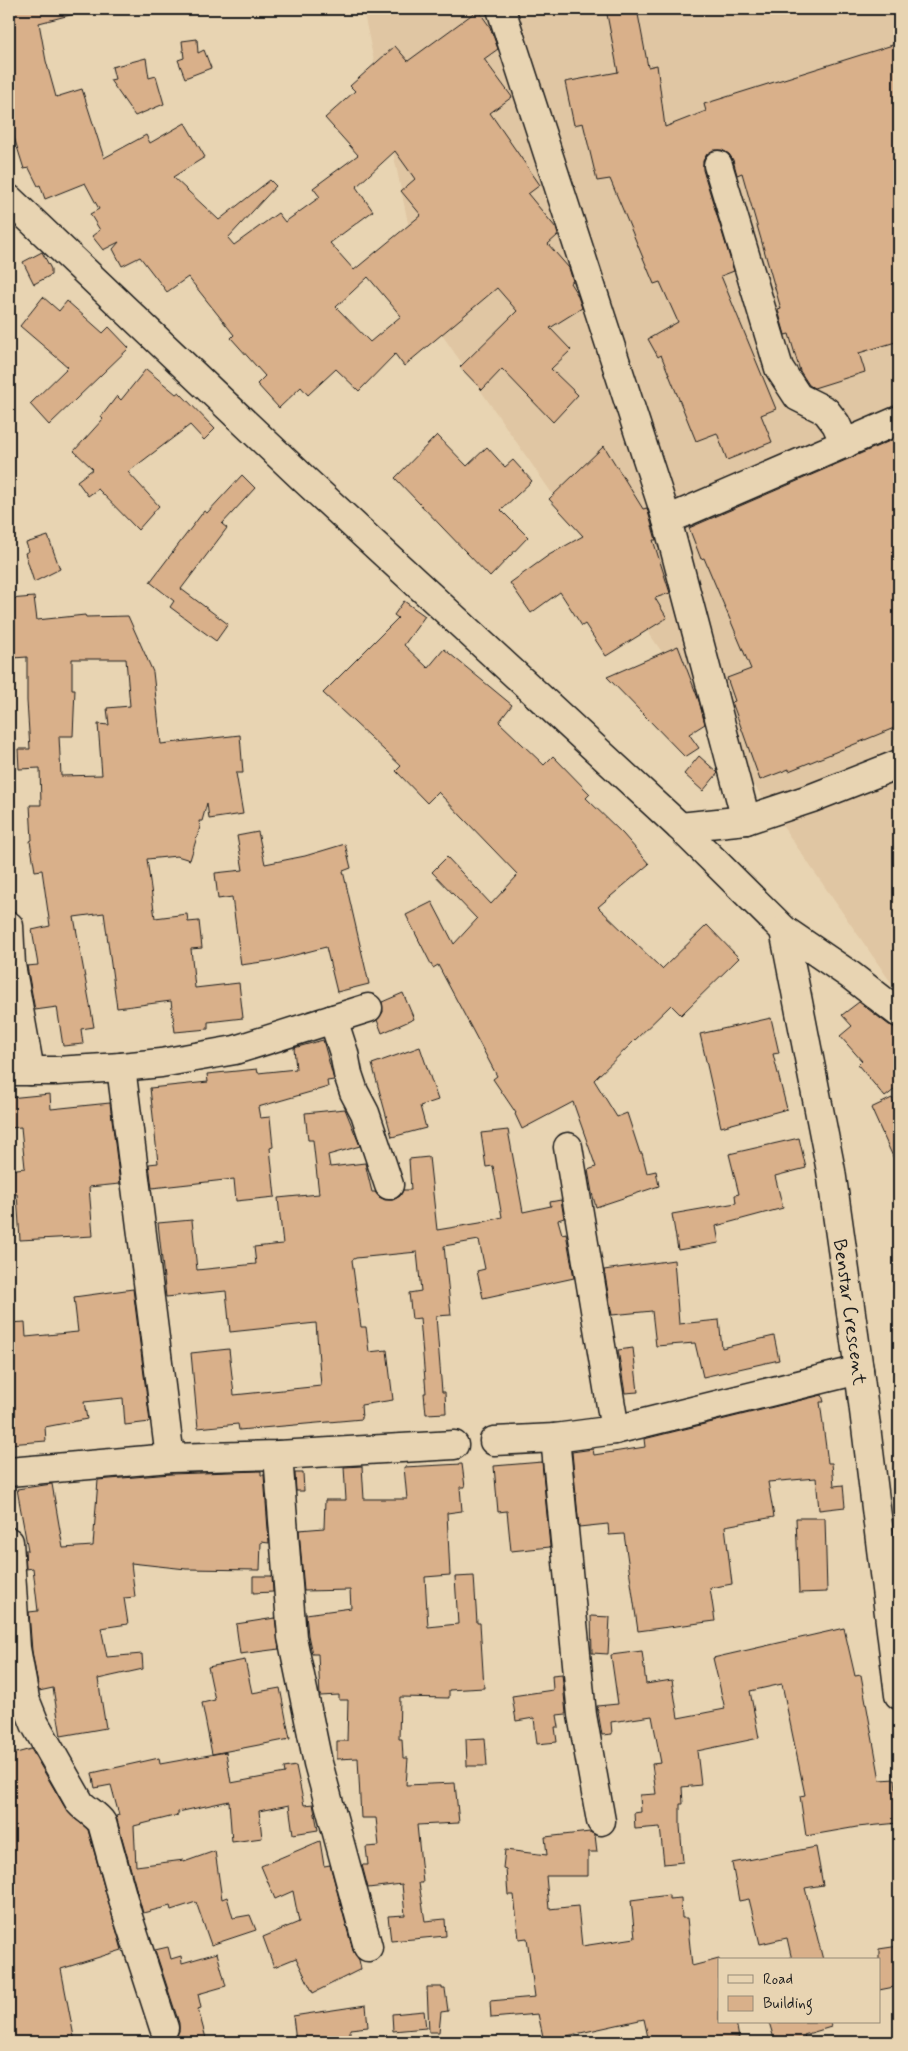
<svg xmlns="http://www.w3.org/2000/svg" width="908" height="2051" font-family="Mynerve,sans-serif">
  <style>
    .built { fill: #e0c6a3 }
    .building { fill: #d9b08a; stroke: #1c1c1c; fill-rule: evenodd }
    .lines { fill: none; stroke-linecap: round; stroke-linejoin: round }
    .minor-casing { stroke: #1c1c1c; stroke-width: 31 }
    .minor { stroke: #e8d4b2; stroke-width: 28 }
    .labels { text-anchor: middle; stroke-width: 4.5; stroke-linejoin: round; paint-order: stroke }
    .street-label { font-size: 19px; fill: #1c1c1c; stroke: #e8d4b2 }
  </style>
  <rect width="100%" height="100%" fill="#e8d4b2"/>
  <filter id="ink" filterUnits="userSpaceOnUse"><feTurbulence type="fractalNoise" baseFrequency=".02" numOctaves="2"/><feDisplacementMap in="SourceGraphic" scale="10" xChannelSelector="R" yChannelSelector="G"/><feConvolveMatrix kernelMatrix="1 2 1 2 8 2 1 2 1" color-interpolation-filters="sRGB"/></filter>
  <g filter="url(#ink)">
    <path class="built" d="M363,9H899V994L427,313Z"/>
    <path class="building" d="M9,9H73L74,14L39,23L46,61L56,97L82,89L104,158L146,135L150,143L185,123L205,157L173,177L219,220L270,180L276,186L228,238L234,245L278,213L285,222L320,197L313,188L358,155L325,118L355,91L350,86L395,46L408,61L478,10L490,27L498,49L484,59L512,97L490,113L540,185L528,194L556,228L558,235L548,244L569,268L573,281L570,283L577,294L582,308L550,328L571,350L551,369L578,395L553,422L502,369L482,390L460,367L517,311L497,288L404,366L395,354L359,391L336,369L308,395L301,387L279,408L257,384L265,376L231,338L234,335L188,277L167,292L140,257L122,266L113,249L119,242L103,250L92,236L100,230L90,214L99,209L85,183L45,199L40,185L38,186L29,168L24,169L13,134L9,135ZM395,151L415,179L401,191L421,215L354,270L330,243L373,211L356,187ZM368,277L401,316L370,342L336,307Z
      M606,9H637L648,67L657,65L665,127L706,111L704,104L899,43V341L859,353L865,372L814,388L809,385L800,371L789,334L785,335L778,310L781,309L742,173L737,175L733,160L729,154L722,150H713L707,154L703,161V170L734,271L721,276L776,409L761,415L772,442L727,460L717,433L696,441L661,355L658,357L648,339L678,322L660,282L654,284L610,179L597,181L583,123L574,125L565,82L618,72Z
      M197,39L198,53L204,50L211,68L185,78L178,60L184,58L182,41Z
      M146,58L149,78L156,76L164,104L135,116L110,80L115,79L112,67Z
      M42,252L51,269V275L34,284L23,262Z
      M43,297L59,311L67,301L103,333L109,327L129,348L49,425L30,404L68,367L20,326Z
      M146,369L176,394L179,392L215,429L204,440L190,425L128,472L159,506L138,530L98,489L88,496L77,481L93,469L74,451L103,419L101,417L117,396L121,400Z
      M437,435L467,466L487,447L505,467L513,460L532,481L501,510L528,537L490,577L395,478Z
      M899,437V726L789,771V769L760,780L732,702L735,701L727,678L751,669L704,558L701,559L689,528Z
      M604,446L643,509L647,508L656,540H653L670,593L655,598L667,618L606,656L585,624L582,626L560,592L531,613L510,583L549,555L583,536L549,499Z
      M242,475L255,488L222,524L227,528L181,589L228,624L216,641L170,607L174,601L150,582L204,511L207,513Z
      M48,536L60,569L34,582L25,553L29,551L26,543Z
      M34,597L37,620L85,615L86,617L128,616L153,672L161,744L240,735L243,773H236L243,814L209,819L207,803L202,821H199L200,827L190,860L177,856L147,859L155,918L187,914L188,922L199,921L202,948L191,949L195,988L239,983L243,1018L208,1022V1029L175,1032L171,1001L117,1008L104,913L74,917L94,1027L81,1029L83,1044L63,1046L57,1007L35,1010L27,966L38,965L32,930L50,926L42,870L35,871L30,841L32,840L30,805H41L40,768L19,769L18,749H30L27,701V657L13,658L10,618H9V599ZM72,659H126L130,706L107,708L109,725L98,724L102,775L61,776L59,736H73L75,689H72Z
      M404,601L425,616L404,645L428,668L444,649L512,705L499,722L544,765L553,756L590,794L586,798L623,834L649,864L598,907L662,969L707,925L739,958L681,1015L671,1005L594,1080L617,1117L627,1113L640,1153H642L647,1173L656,1171L659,1186L596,1207L592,1193L588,1170L596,1167L573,1102L522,1129L515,1114L516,1113L493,1079L497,1076L438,965L433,968L406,915L432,902L454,944L477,919L432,872L447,857L491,904L518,875L438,792L427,803L396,771L401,766L323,693L398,618L394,615Z
      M678,646L699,701L705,724L689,734L699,748L685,757L607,677Z
      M699,756L718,773L703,791L684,774Z
      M258,832L265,864L305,856L345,844L351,868L343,871L369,984L337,992L326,947L276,960L241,965L232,897L218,899L215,873L243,870L237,836Z
      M403,993L414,1019L382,1033L377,1020L383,1012L382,1002Z
      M859,1002L889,1025L899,1028V1086L885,1097L858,1065L862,1061L840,1036L852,1026L842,1015Z
      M771,1018L779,1053L773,1054L787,1109L721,1127L700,1034Z
      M323,1040L334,1080L327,1081L328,1087L258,1107L260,1118L270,1117L273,1147L270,1148L275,1197L236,1201L234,1179L152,1188L149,1164L158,1163L150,1088L208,1082L207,1074L257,1069L258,1073L296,1069L294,1048Z
      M420,1047L438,1100L420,1106L426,1128L392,1137L372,1064Z
      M50,1094L51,1109L110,1103L120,1184L89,1187L93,1236L20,1240L17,1194L9,1195V1170L25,1168L21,1127L9,1128V1098Z
      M892,1098L899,1113V1170L871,1108Z
      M345,1109L360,1146L328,1155L330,1167L365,1163L372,1192H375L379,1197L385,1200H393L400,1196L403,1190H411L409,1159L429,1157L437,1230L480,1223L502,1217L493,1166L486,1167L481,1133L508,1130L523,1212L551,1206L550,1202L561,1200L564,1218L558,1220L562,1234L566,1233L574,1278L483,1298L477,1271L485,1269L479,1240L444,1246L451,1315L436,1316L442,1392H445L446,1413L426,1414L424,1393H426L420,1318L412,1319L409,1293L421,1291L417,1252L356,1258L352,1260L361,1327H366L369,1352L387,1350L393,1400L361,1405L362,1419L239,1430L238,1424L198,1428L191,1353L229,1349L234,1395L321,1386L316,1323L230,1332L226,1291L166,1297L158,1223L192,1220L197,1270L256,1264L254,1247L283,1244L278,1198L319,1194L313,1140H308L305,1113Z
      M799,1138L806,1168L775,1176L783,1208L716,1226L719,1243L678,1250L672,1214L736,1203L735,1195L739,1194L729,1154Z
      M674,1260L679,1324L719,1320L722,1348L774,1336L779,1360L703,1377L695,1343L656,1346L652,1311L612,1315L604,1270Z
      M133,1289L150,1422L125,1425L123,1398L84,1402L87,1419L45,1427L46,1441L9,1444V1323L25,1322L26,1337L78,1332L74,1297Z
      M633,1348L638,1392L625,1393L618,1350Z
      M822,1395L824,1402H820L828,1463H832L834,1486L843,1485L845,1507L819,1510L816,1478L768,1482L774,1517L725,1526L732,1584L710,1588L715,1621L638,1631L624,1534L609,1535L608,1524L579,1527L572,1452L593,1449L594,1455L645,1447L644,1439Z
      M542,1462L550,1547L511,1551L507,1511L498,1512L494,1466Z
      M462,1464L465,1487H460L462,1511L447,1513L450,1575L425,1577L428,1627L458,1624L455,1577L474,1576L477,1623H480L484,1688L449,1690V1698L400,1697L399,1739H402L403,1758H408L406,1785L455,1783L459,1823L417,1825L423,1883H419L425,1921L445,1919L446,1936L391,1941L388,1916L405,1915L402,1884L368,1888L362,1865H368L366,1847L379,1846L376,1818H361L358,1758L337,1759V1741H347L348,1700H339V1695L320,1696L318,1654H312L308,1635L306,1614L351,1608L350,1590L304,1591L299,1530L324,1528L325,1500H346L344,1467L362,1466L364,1499H407L404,1467Z
      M261,1471V1475H264L269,1543L261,1542L260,1570L186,1569L131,1563L135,1597L124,1598L128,1624L101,1628L107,1657L142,1654L143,1669L98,1679L106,1728L61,1736L53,1688L39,1691L32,1651L29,1612L38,1611L33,1568L26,1569L25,1550H28L17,1489L52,1484L63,1548L93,1546L98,1480L171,1474Z
      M295,1473H303L304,1491H296Z
      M796,1518H825L827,1592L799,1593Z
      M253,1576H272L273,1592L253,1593Z
      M591,1616L610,1617L608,1654L592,1653Z
      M275,1618L279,1649L240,1654L236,1624Z
      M844,1628L855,1676L861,1675L880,1780L895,1779L899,1823L857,1827L806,1836L800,1796L805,1795L782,1684L750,1691L759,1738L697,1751L701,1785L682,1787L683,1804H680V1826L683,1862L664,1864L660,1827L635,1829L634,1813L641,1812L640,1795L656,1794L652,1764L661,1763L652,1716L611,1722L612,1734L602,1735L597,1706L618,1704L611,1655L642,1651L646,1684L672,1680L678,1718L725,1709L713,1658Z
      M245,1660L252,1693L280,1688L290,1739L212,1754L202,1703L215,1700L208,1667Z
      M562,1674L566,1714L557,1715L559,1727H555L557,1742L537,1744L534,1718L516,1721L512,1696L553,1690L552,1675Z
      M485,1738L487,1766H467L466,1739Z
      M31,1749L67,1811L88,1830L122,1950L61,1969L75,2042H9V1755Z
      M226,1752L231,1783L285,1773L284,1768L296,1766L304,1805L313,1804L318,1830L293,1834L289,1805L259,1811L262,1838L232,1842L229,1801L178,1812V1815L134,1826L136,1866L184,1860V1862L215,1851L222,1899L227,1897L233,1918L250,1915L256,1930L211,1945L196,1902L171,1910L170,1906L143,1913L116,1816L119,1815L111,1785L95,1788L92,1773L159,1758L160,1764Z
      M590,1832L595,1835L597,1852H588V1876H546L549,1909L578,1906L582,1946L635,1938L631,1900L669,1895V1899L681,1898L682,1918H687L692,1966L719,1959V2022H736L739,2038L734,2039L735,2042H649L644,2019L544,2041L538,2014L491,2018L490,2001L535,1997L527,1938L519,1939L514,1895H508L506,1869L503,1868L505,1850L547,1855L545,1837Z
      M320,1841L324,1866L330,1865L353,1951L359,1960L361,1969L313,1993L296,1958L274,1967L263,1937L299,1922L293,1891L275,1899L261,1866Z
      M816,1847L823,1885L805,1888L823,1960H792L787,1938L760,1944L749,1899L739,1901L732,1863Z
      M899,1946V1986L879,1990V1949Z
      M168,1947L171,1959L181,1956L182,1963L217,1953L226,1986L198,1994L201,2008L198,2009L207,2042H176L175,2039L179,2031V2023L155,1950Z
      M427,1987H442V1989H445L448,2011L441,2012L439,2032H429Z
      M366,2005L368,2027L350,2029V2042H296L293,2016Z
      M424,2011L426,2028L393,2031L392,2014Z
      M769,2022H830L831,2027L804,2035L805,2038L792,2042H775Z"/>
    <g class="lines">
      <defs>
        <g id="minor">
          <path d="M501,9L667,520L746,820L680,827"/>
          <path d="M718,165L779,368L798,397L826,411L836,424L845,444"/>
          <path d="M9,199L305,480L680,827L784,930L850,975L899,1013"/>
          <path d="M667,520L899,420"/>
          <path d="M746,820L812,798L899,764"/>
          <path d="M9,926L11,965L30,1071"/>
          <path id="s1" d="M784,930L831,1171L859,1370L899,1695"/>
          <path d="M333,1019L344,1053L348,1074L354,1092L365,1113L389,1185"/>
          <path d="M121,1067L170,1458"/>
          <path d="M9,1071H56L121,1067L161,1063L235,1050L368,1008"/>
          <path d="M568,1147L615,1430"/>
          <path d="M555,1438L582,1715L601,1821"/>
          <path d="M494,1441L555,1438L615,1430L859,1370"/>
          <path d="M278,1455L292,1637L318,1763L368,1947"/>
          <path d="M9,1472L170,1458L278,1455L454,1445"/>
          <path d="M9,1542L16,1648L25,1699L35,1724L80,1803C87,1811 96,1814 102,1823L128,1917L164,2028"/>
        </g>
      </defs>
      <use href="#minor" class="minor-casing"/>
      <use href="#minor" class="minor"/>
    </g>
  </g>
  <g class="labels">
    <g class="street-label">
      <text dy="7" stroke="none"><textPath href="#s1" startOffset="388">Benstar Crescent</textPath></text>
    </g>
  </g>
  <rect width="908" height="2051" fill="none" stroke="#e8d4b2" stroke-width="30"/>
  <rect x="15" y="15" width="878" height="2021" fill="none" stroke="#1c1c1c" stroke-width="2" filter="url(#ink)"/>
  <rect x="718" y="1958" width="162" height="65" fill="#e8d4b2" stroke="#968a76"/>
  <rect x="728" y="1975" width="25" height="8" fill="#e8d4b2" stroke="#968a76"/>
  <text x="763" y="1984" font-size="15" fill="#1c1c1c">Road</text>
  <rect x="728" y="1996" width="25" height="15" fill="#d9b08a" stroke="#968a76"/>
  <text x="763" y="2008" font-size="15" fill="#1c1c1c">Building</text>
</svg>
